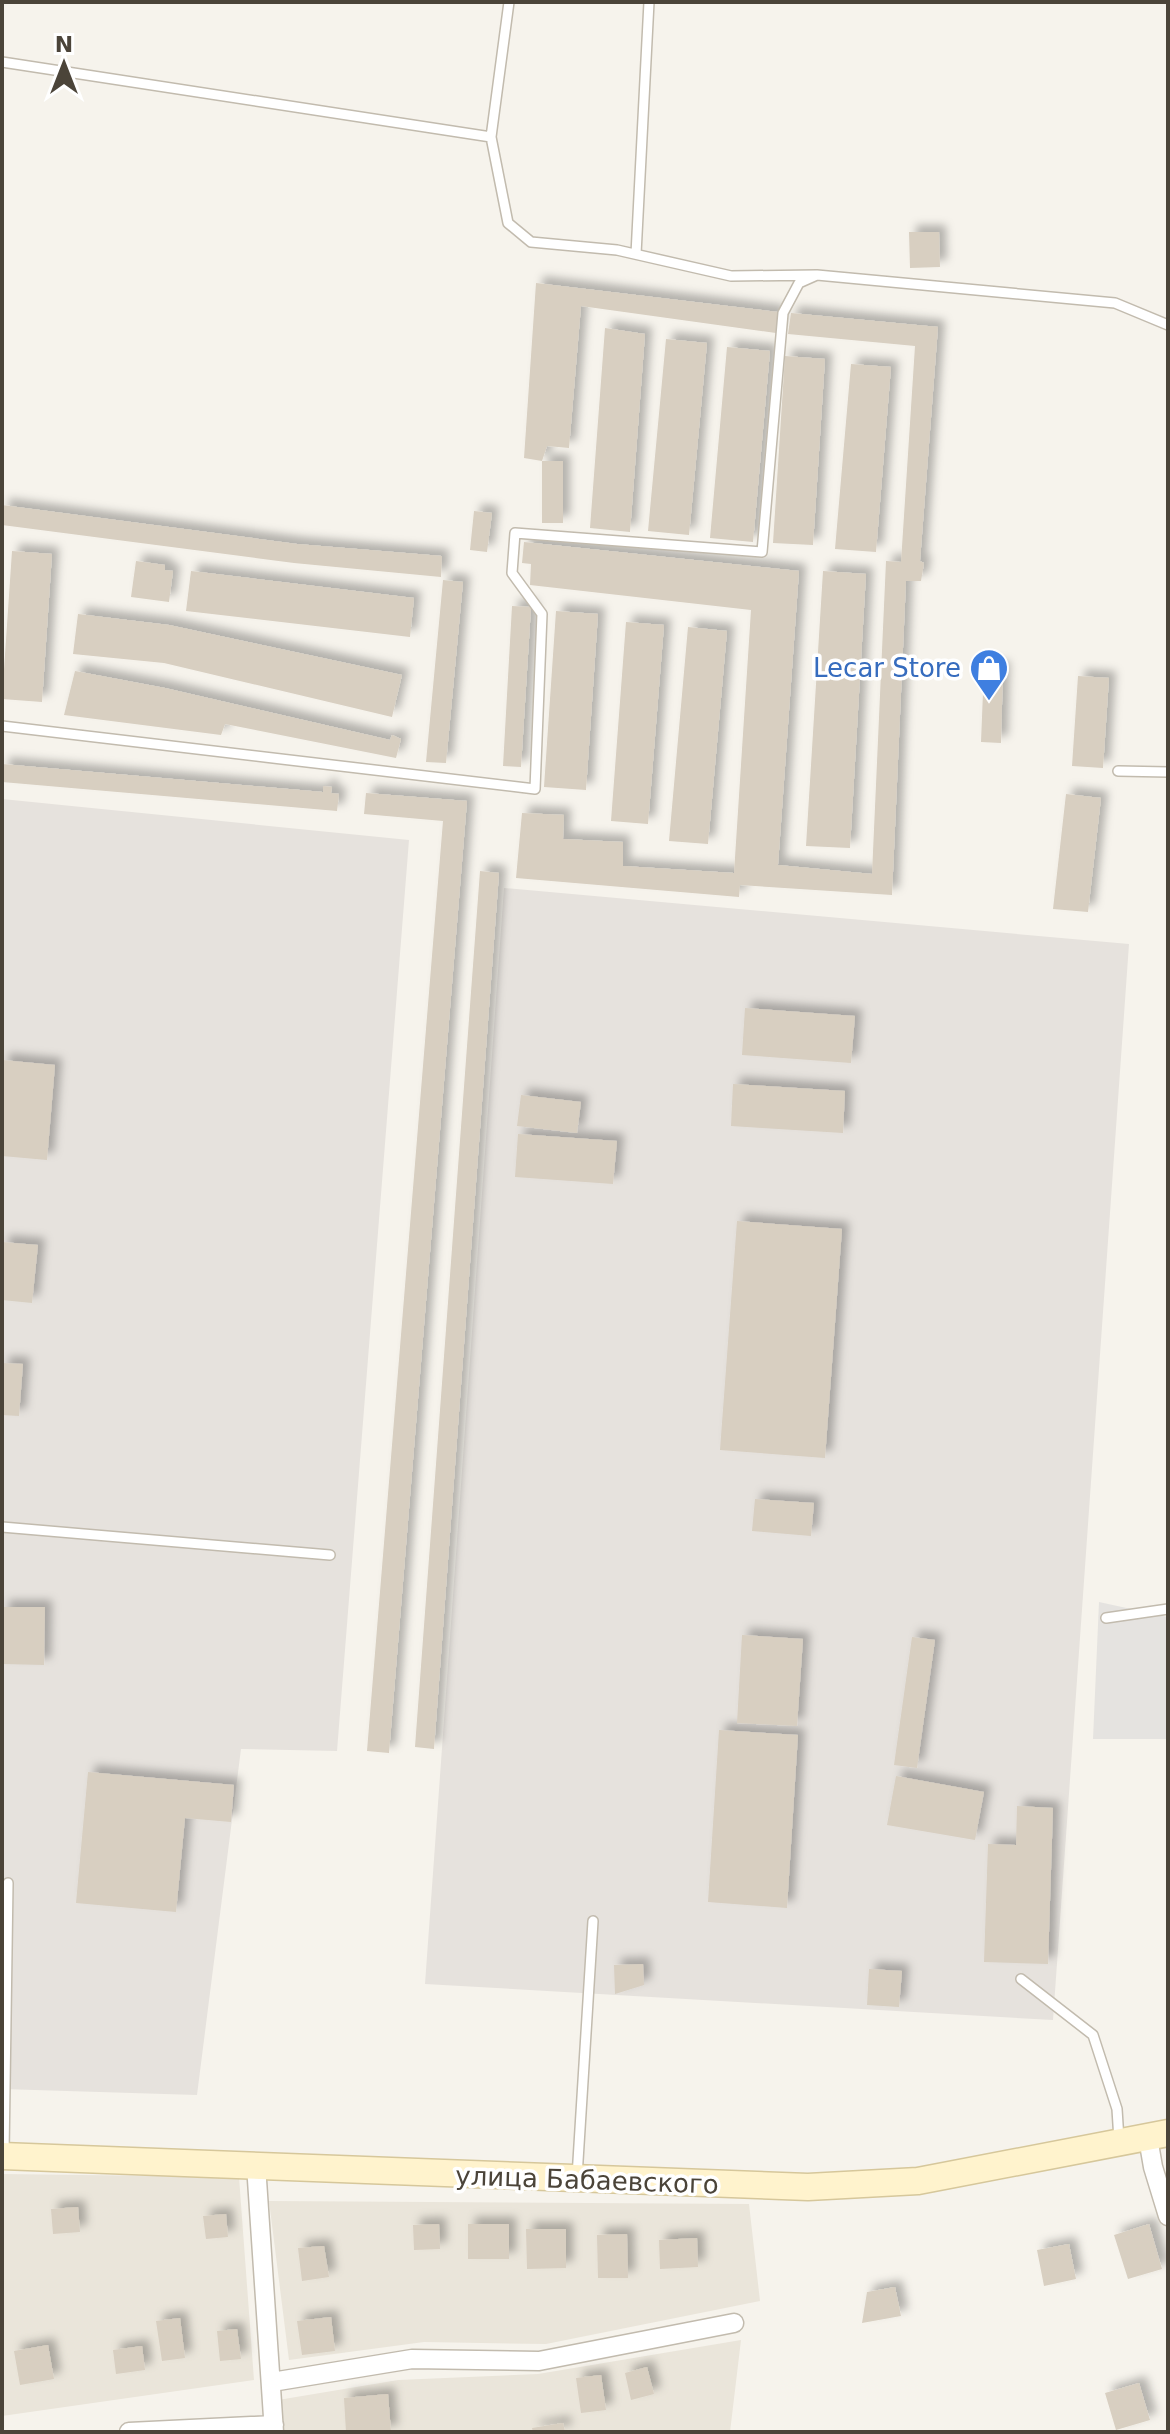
<svg xmlns="http://www.w3.org/2000/svg" width="1170" height="2434" font-family="'DejaVu Sans',sans-serif">
  <style>
    .residential { fill: #eae5da }
    .industrial { fill: #e6e2dd }
    .parking { fill: #e5e3e0 }
    .building { fill: #d8cfc1; filter: url(#shadow) }
    .lines { fill: none; stroke-linecap: round; stroke-linejoin: round }
    .lane-casing { stroke: #c2bbae; stroke-width: 12 }
    .street-casing { stroke: #c2bbae; stroke-width: 21 }
    .secondary-casing { stroke: #d6c79b; stroke-width: 29 }
    .lane { stroke: #fff; stroke-width: 9 }
    .street { stroke: #fff; stroke-width: 18 }
    .secondary { stroke: #fff3cd; stroke-width: 26 }
    .labels { text-anchor: middle; stroke-width: 7; stroke-linejoin: round; paint-order: stroke }
    .shop-label { font-size: 26px; fill: #366cbe; stroke: #fff; text-anchor: end }
    .street-label { font-size: 26px; fill: #4b4439; stroke: #fff }
  </style>
  <defs>
    <filter id="shadow"><feDropShadow dx="7" dy="-7" stdDeviation="4" flood-color="#0004"/></filter>
  </defs>
  <rect width="100%" height="100%" fill="#f6f3ec"/>
  <path class="residential" d="M2,2174L239,2177L254,2380L2,2416Z
    M269,2201L749,2204L760,2301L546,2344L424,2342L289,2360Z
    M741,2340L730,2432H279L278,2400L398,2380L538,2374Z"/>
  <path class="industrial" d="M2,799L409,840L337,1751L241,1749L197,2095L2,2089Z
    M504,888L1129,944L1053,2020L425,1984Z"/>
  <path class="parking" d="M1099,1602L1168,1617V1739H1093Z"/>
  <path class="building" d="M909,232H939L940,267L910,268Z
    M536,283L778,312L776,333L581,306L569,448L547,446L542,461L524,458Z
    M791,313L938,327L920,561L924,563L921,581H906L892,895L740,885L739,897L516,878L522,813L564,815L563,839L623,842V866L734,873L751,610L530,585L531,564L522,563L524,542L799,571L778,865L872,874L886,561L901,562L915,346L788,334Z
    M605,328L645,334L630,532L590,528Z
    M666,339L707,343L689,535L648,531Z
    M727,347L770,351L753,542L710,538Z
    M785,356L825,359L813,545L773,543Z
    M851,364L891,367L876,552L835,549Z
    M542,461H563V523H542Z
    M2,505L297,544L442,556L441,577L294,563L2,525Z
    M474,511L492,513L487,552L470,550Z
    M12,551L52,554L42,702L2,699Z
    M136,561L165,565V570L173,571L169,602L131,597Z
    M191,571L414,598L410,637L186,611Z
    M823,571L866,574L850,848L806,846Z
    M443,580L463,582L446,763L426,762Z
    M512,606L531,607L521,767L503,766Z
    M556,611L598,614L586,790L544,787Z
    M78,614L169,625L402,675L392,717L164,663L73,654Z
    M626,622L664,625L648,824L611,821Z
    M688,627L727,631L708,844L669,841Z
    M984,667L1003,668L1001,743L981,742Z
    M75,671L165,688L390,740L392,735L401,739L396,758L225,724L221,735L64,715Z
    M1078,676L1109,678L1103,768L1072,766Z
    M2,764L323,792V786L332,787L331,793L339,794L337,811L2,782Z
    M366,793L467,801L389,1753L367,1751L443,821L364,814Z
    M1066,794L1101,798L1088,912L1053,909Z
    M480,871L499,873L434,1749L415,1747Z
    M745,1008L855,1016L851,1063L742,1055Z
    M2,1060L55,1065L47,1160L2,1156Z
    M733,1084L845,1091L843,1133L731,1126Z
    M521,1095L581,1102L577,1133L517,1126Z
    M518,1134L617,1141L613,1184L515,1177Z
    M737,1221L842,1229L825,1458L720,1450Z
    M2,1242L38,1245L32,1303L2,1300Z
    M2,1363L23,1364L19,1416L2,1415Z
    M755,1499L814,1503L811,1536L752,1531Z
    M2,1607H45L44,1665L2,1664Z
    M742,1635L803,1639L797,1726L737,1723Z
    M912,1637L935,1640L917,1768L894,1765Z
    M719,1730L798,1735L787,1908L708,1902Z
    M88,1772L234,1785L231,1822L185,1818L176,1912L76,1903Z
    M896,1776L984,1792L975,1840L887,1825Z
    M1017,1806L1053,1808L1048,1964L984,1962L988,1844L1016,1845Z
    M643,1964L644,1985L615,1994L614,1965Z
    M869,1969L902,1971L899,2007L867,2005Z
    M78,2207L80,2232L53,2234L51,2209Z
    M226,2214L228,2237L206,2239L203,2216Z
    M439,2224L440,2249L414,2250L413,2225Z
    M468,2224H509V2259H468Z
    M1149,2224L1162,2269L1128,2279L1114,2235Z
    M526,2229H566V2268L527,2269Z
    M627,2234L628,2278H598L597,2235Z
    M697,2238L698,2267L660,2269L659,2240Z
    M1069,2244L1076,2279L1044,2286L1037,2250Z
    M324,2246L329,2277L302,2281L298,2248Z
    M895,2287L901,2316L862,2323L867,2292Z
    M331,2317L335,2351L302,2355L297,2321Z
    M180,2318L185,2358L162,2361L156,2321Z
    M237,2329L241,2359L220,2361L217,2331Z
    M48,2345L54,2379L20,2385L14,2351Z
    M142,2346L145,2370L116,2374L113,2350Z
    M647,2367L654,2394L631,2400L625,2373Z
    M601,2375L606,2410L581,2413L576,2378Z
    M1139,2383L1150,2420L1116,2430L1105,2393Z
    M388,2394L391,2432H346L344,2398Z
    M563,2423L565,2432H533L532,2428Z"/>
  <g class="lines">
    <defs>
      <path id="lane" d="M509,2L491,137L508,223L531,242L617,250L731,276L817,275L1115,303L1168,325
        M2,62L491,137
        M636,254L649,2
        M2,726L535,789L542,614L512,573L515,533L762,552L783,313L799,283L817,275
        M1118,771L1168,772
        M2,1527L330,1555
        M1106,1618L1168,1609
        M1021,1979L1093,2035L1117,2109L1119,2140
        M4,2153L8,1883
        M577,2177L593,1921"/>
      <path id="street" d="M1148,2138L1153,2167L1168,2216
        M256,2165L274,2432
        M272,2382L412,2359L539,2361L734,2323
        M129,2432L274,2425"/>
      <path id="secondary" d="M2,2156L808,2187L918,2181L1168,2133"/>
    </defs>
    <use href="#lane" class="lane-casing"/>
    <use href="#street" class="street-casing"/>
    <use href="#secondary" class="secondary-casing"/>
    <use href="#lane" class="lane"/>
    <use href="#street" class="street"/>
    <use href="#secondary" class="secondary"/>
  </g>
  <defs>
    <symbol id="shop-pin" viewBox="-11 -11 22 30"><path d="M0 17L-7.5 6A9.5 9.5 0 1 1 7.5 6Z" fill="#3f7fe0" stroke="#fff"/><path d="M-5-2.5h2.3a2.7 3.5 0 0 1 5.4 0H5L5.5 6h-11ZM-1.5-2.5h3a1.5 2.3 0 0 0-3 0Z" fill="#fff"/></symbol>
  </defs>
  <g fill-rule="evenodd">
    <use href="#shop-pin" x="967" y="646" width="44" height="60"/>
  </g>
  <g class="labels">
    <g class="shop-label">
      <text x="961" y="677">Lecar Store</text>
    </g>
    <g class="street-label">
      <text transform="translate(587 2180) rotate(2)" y="9">улица Бабаевского</text>
    </g>
  </g>
  <rect width="1170" height="2434" fill="none" stroke="#4b4439" stroke-width="8"/>
  <g transform="translate(64 64)" stroke="#ffffff" stroke-width="6" paint-order="stroke">
  <path d="M0-6L14 30L0 20L-14 30Z" fill="#4b4439"/>
  <text y="-12" font-size="22" font-weight="bold" text-anchor="middle" fill="#4b4439">N</text>
  </g>
</svg>
